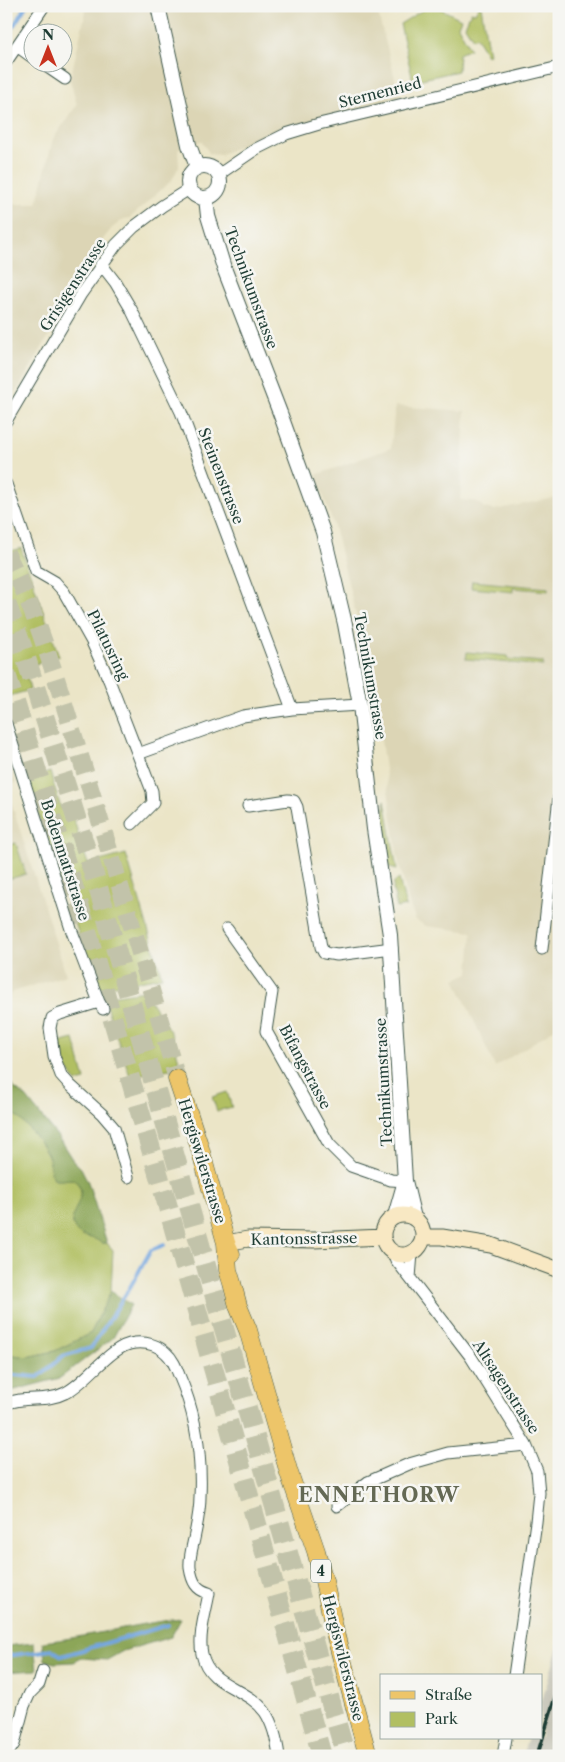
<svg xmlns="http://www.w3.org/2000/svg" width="565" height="1762" font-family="'Libre Caslon Text',serif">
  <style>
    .built { fill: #dcd5b5 }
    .industrial { fill: #c6c5b8 }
    .green { fill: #b1bf62; stroke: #687e4b }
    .forest { fill: #8ca658; stroke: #567246 }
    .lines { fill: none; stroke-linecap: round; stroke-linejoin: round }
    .stream { stroke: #72a5de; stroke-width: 4 }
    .primary-tunnel { stroke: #c2c3aa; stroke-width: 18; stroke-dasharray: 18 9; stroke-linecap: butt }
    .motorway-tunnel { stroke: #c2c3aa; stroke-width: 20; stroke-dasharray: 20 10; stroke-linecap: butt }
    .minor-casing { stroke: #3e564a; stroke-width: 13 }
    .tertiary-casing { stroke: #3e564a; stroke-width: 16 }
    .secondary-casing { stroke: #3e564a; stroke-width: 17 }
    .primary-casing { stroke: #3e564a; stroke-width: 19 }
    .minor { stroke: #fff; stroke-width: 11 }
    .tertiary { stroke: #fff; stroke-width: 14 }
    .secondary { stroke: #f8e8c3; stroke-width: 15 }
    .primary { stroke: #edc569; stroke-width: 18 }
    .rail { stroke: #1f3d34; stroke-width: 4 }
    .labels { text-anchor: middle; stroke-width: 5; stroke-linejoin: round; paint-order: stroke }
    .shield { fill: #f6f6f2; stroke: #60746d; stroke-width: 1 }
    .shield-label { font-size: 14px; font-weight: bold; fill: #1f3d34 }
    .street-label { font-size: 15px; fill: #1f3d34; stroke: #f6f6f2 }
    .district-label { font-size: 20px; font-weight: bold; letter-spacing: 1px; fill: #646954; stroke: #f6f6f2 }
  </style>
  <rect width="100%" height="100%" fill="#f6f6f2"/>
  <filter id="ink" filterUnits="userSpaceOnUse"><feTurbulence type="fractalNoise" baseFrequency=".02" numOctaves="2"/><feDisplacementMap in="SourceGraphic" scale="10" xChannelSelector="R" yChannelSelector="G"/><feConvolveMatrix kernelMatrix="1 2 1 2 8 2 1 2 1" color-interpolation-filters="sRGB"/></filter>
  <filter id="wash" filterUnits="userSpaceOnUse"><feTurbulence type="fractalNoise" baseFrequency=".0096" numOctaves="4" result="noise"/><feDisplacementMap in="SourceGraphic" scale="20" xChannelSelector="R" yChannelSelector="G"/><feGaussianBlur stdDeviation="1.12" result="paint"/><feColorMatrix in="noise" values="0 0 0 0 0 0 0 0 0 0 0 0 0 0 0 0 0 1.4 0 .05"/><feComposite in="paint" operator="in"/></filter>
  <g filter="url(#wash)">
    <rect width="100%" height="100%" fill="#ebe5c7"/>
    <path class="built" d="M87,6H376L401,101L286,128L230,150L221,155L210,154L201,141L178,149L179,166L172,180L130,218L124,219L112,228L93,252L96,254L83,272L65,308L20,386L6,406V204H37L53,139L77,105L70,80Z
      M395,406L465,411L460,500L478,502L484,508L494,510L559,497V1026L495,1067L455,979L469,973L472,932L426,926L416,920L410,906L398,860L379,727L363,643L334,526L316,475L391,448Z
      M6,750L16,783L6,785Z
      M6,786L66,975L12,992L9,997L6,999Z"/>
    <path class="industrial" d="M559,1643V1733L551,1756H522L528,1738H541V1704Z"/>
    <path class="green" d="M429,6H435L461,19L458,26L470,49L459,54L458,71L413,81L400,24Z
      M479,6H481L489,55H487L476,37L473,39L465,26L471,12L475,13Z
      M6,536L12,551L21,548L59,656L25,668L30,690L6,697Z
      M472,581L548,588V591L513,588V592L471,588Z
      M467,652L508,656V659L543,662V666L466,659Z
      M50,772L61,808L69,805L88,864L126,854L162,977L98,988L57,873L27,780Z
      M385,800L397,870L390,868L388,866L382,830Z
      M16,843L26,874L6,880V846Z
      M399,879L406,906L397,908L393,889L394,882Z
      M144,991L171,1033L181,1067L130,1076L103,997Z
      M74,1039L85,1080L76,1082L64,1064L58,1043Z
      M227,1092L232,1107L217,1111L212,1097Z
      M6,1109C18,1113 41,1142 47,1154C53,1164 47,1169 55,1180L76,1179L81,1190L82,1236L97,1238L101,1243H107L113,1250L111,1291L91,1333L55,1351L28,1357L6,1354Z"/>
    <path class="forest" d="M6,1077L13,1087L26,1097L58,1137L72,1159L81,1168L88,1182L107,1243H101C94,1236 84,1239 77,1232C65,1218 81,1205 81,1191C81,1188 77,1183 76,1180C69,1178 63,1181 56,1180L50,1173C51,1166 50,1159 47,1153C41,1142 18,1113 6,1109Z
      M111,1291L131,1305L113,1338L60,1378L11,1391L6,1389V1354L28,1357L55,1351L91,1333Z
      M181,1619L171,1637L123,1651L107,1660L82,1658L74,1662L54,1663L45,1660L43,1642C90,1637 135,1623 181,1619Z
      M34,1643L37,1670L6,1672V1646Z"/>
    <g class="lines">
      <path class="stream" d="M6,38L26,6
        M6,1372L13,1375L38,1377L63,1356L91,1348L129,1289L151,1250L164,1245
        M6,1656L52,1650L62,1656L168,1625"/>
    </g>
  </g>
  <g filter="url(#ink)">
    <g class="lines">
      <path class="primary-tunnel" d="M6,553C40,618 59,689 81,759C114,865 146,972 177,1079"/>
      <path class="motorway-tunnel" d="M6,603L25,655L100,894L346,1756
        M6,674L77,898L166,1200L322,1756"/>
      <defs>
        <path id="minor" d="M17,46L32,57
          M6,62L44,6
          M40,62L65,79
          M218,175L256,149L286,134L319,124L559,67
          M101,264L115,282L131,309L181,412L292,709
          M6,421L81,294L116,245L134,227L162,206L189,189
          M6,484L36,571L55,582L64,592L92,642L109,680L152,791L153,803L132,824
          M6,724L71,929L99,1002L103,1009
          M138,754L243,716L292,709L360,705
          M248,806L288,800L294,801L297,807L321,947L324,953L337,955L392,948
          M227,929L272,992L266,1031L329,1144L351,1166L391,1180L405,1181
          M542,949L559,797
          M99,1002L60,1014L52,1018L50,1028L54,1056L61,1075L70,1085L102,1114L114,1128L128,1177
          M393,1252L396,1260L471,1357L526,1445L537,1471L539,1493L536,1522L514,1676
          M410,1278L412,1253
          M6,1404C24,1395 46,1403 65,1393C88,1382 110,1345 135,1343C146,1342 158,1345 166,1353C173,1359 176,1367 179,1375C196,1414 202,1456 200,1497C200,1511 197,1525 194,1539C192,1548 189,1558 190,1568C192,1581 196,1590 209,1593C206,1611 198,1635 202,1654C209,1687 247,1687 265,1712C273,1724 277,1741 279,1756
          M337,1506L368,1482L409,1464L448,1453L526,1445
          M6,1756L14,1744L24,1706L30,1693L39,1684L43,1671
          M503,1756L506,1738"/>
        <path id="tertiary" d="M158,6L189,145L197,167
          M188 182a16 16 0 1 1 32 0a16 16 0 1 1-32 0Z
          M206,198L208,216L224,268L280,413L323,532L345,624L360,705L374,829L390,935L405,1181L414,1218
          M395,1216L405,1181"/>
        <path id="secondary" d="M383 1235a20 20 0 1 1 40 0a20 20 0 1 1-40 0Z
          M423,1237H442L491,1245L559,1270
          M226,1243L248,1239L314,1240L383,1237"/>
        <path id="primary" d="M177,1079L199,1145L226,1243L231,1254
          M226,1243L228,1270L232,1283L238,1306L248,1330L289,1473L316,1551L324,1581L336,1637L368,1756"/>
      </defs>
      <use href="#minor" class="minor-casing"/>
      <use href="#tertiary" class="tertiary-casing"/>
      <use href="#secondary" class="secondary-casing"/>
      <use href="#primary" class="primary-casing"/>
      <use href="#minor" class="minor"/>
      <use href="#tertiary" class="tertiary"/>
      <use href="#secondary" class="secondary"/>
      <use href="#primary" class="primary"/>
      <path class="rail" d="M537,1756L559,1685"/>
    </g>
  </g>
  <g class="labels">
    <rect class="shield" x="311" y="1559.5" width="20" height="23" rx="4"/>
    <g class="shield-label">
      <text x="321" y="1576">4</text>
    </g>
    <g class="street-label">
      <text transform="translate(380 93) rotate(-14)" y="5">Sternenried</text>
      <text transform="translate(73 285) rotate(-57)" y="5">Grisigenstrasse</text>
      <text transform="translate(251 288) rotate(70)" y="5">Technikumstrasse</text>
      <text transform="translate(221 476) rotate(69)" y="5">Steinenstrasse</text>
      <text transform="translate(108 645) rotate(64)" y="5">Pilatusring</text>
      <text transform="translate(370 676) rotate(80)" y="5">Technikumstrasse</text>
      <text transform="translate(65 860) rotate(72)" y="5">Bodenmattstrasse</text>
      <text transform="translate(305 1067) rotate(62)" y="5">Bifangstrasse</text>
      <text transform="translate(384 1082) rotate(-93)" y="5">Technikumstrasse</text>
      <text transform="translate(202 1161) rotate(73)" y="5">Hergiswilerstrasse</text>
      <text transform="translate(304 1239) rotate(-1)" y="5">Kantonsstrasse</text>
      <text transform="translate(506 1387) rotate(57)" y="5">Altsagenstrasse</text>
      <text transform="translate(343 1658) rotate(76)" y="5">Hergiswilerstrasse</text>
    </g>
    <g class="district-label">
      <text x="379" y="1502">ENNETHORW</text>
    </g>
  </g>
  <rect width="565" height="1762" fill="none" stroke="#f6f6f2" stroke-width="25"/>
  <rect x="380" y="1674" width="162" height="65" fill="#f6f6f2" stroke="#a0aca6"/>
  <rect x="390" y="1691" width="25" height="8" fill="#edc569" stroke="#a0aca6"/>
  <text x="425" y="1700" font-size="15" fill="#1f3d34">Straße</text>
  <rect x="390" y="1712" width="25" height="15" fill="#b1bf62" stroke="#a0aca6"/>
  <text x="425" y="1724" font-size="15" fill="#1f3d34">Park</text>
  <g transform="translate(48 48)"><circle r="24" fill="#f6f6f2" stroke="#a0aca6"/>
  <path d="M0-4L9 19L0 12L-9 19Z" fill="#c8321e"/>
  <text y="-8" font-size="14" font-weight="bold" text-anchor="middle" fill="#1f3d34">N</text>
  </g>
</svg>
